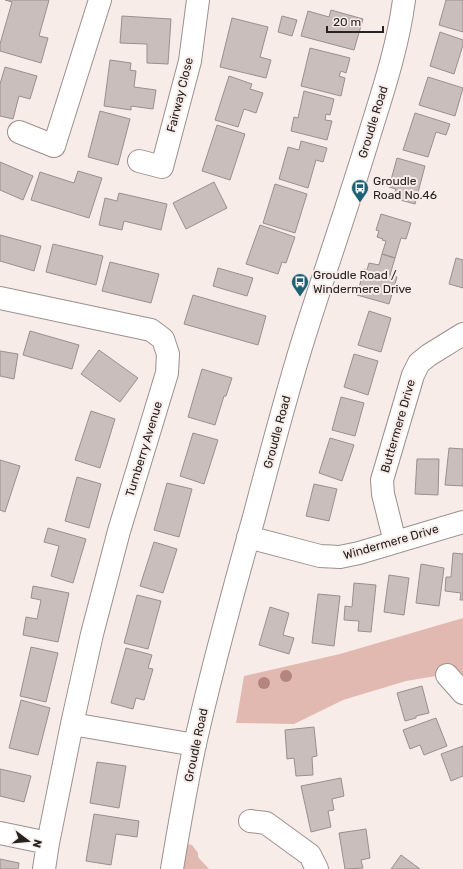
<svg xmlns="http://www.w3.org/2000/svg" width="463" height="869" font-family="Rubik,sans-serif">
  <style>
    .green { fill: #e1b9b1 }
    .building { fill: #cabebc; stroke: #9a8f8d }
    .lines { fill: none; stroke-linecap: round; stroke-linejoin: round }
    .minor-casing { stroke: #9b908e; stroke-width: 24 }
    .minor { stroke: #fff; stroke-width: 22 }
    .tree { fill: #b3857d }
    .labels { text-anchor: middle; stroke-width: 4; stroke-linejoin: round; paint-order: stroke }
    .street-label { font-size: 12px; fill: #272322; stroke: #f8ece9 }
    .poi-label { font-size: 12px; fill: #272322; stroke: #f8ece9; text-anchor: start }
  </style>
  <rect width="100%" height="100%" fill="#f8ece9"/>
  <path class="green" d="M463,618V681L436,676L406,681L343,700L294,724L236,723L244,676L340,654Z
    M188,844L192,845L198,853V857L209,869H183Z"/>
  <path class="building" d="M5,0H49L39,36L48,38L41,63L0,51V44L12,2Z
    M446,0H463V32L439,25Z
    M331,10L363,19L354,50L301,36L308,11L329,17Z
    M122,16L171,19L168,64L147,63V44L120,43Z
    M282,16L297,20L292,36L278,32Z
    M232,18L268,27L260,57L271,60L266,78L220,67Z
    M440,32L463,40V45L454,74L430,66Z
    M310,48L350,58L346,73L341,71L339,76L345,78L341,96L301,86Z
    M110,60L131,63L130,70L136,71L134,87L156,90L153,109L131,106V110L104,106Z
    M5,67L37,76L30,99L19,96L13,119L0,116V84Z
    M229,76L252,84L250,89L263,93L256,113L244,109L238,127L215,120Z
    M428,77L463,88L455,116L419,105Z
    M304,91L334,99L330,115L326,114L325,120L332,121L327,140L291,131L294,117L298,118Z
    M100,111L130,119L118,165L88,157Z
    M415,113L450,124L446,135L436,132L428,157L403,150Z
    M217,125L245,134L230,180L202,171Z
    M301,141L327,148L323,162L316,160L308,188L279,179L288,147L299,150Z
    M397,158L425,166L415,204L393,198L396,189L389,187Z
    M0,162L33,176L23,200L0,190Z
    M78,171L102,178L89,218L31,200L40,172L74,183Z
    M214,182L227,208L186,229L173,203Z
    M275,184L307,194L295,233L263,223Z
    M119,193L167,204L161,230L124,221L122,230L99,225L105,198L117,201Z
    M381,214L411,223L406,239L401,238L395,258L382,254L386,241L382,240L383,239L377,237L379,231L376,230Z
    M260,225L295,237L286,263L282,262L278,274L246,264Z
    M0,235L41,246L34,271L0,261Z
    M53,244L103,256L96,285L46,272Z
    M382,254L395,258L390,275L397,277L389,304L357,295L364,269L367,270L369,263L379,265Z
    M456,258L463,260V288L449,284Z
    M110,262L159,274L151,303L102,291Z
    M218,268L253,278L247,296L213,286Z
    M193,295L266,316L258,345L184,324Z
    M369,311L391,318L381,352L358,345Z
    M30,331L79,345L72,369L23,355Z
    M99,350L138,378L120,402L81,374Z
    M0,351L18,354L14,379L0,376Z
    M354,354L378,361L368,395L344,387Z
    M202,369L232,378L226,396H224L215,425L188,417Z
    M341,397L364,403L355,436L332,430Z
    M91,411L115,419L100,468L75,460Z
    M193,433L218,440L204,484L180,476Z
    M330,438L354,445L342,481L319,473Z
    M449,448L463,449V486L445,485Z
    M417,459H439L438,495L415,494Z
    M0,460L20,466L5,512L0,510Z
    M77,477L101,484L89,528L65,521Z
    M167,483L192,489L179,537L154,530Z
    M314,484L337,489L329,521L306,516Z
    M48,528L86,539L73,583L51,576L59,546L44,542Z
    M154,542L177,549L163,593L140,586Z
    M453,553L463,554V600H460L461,593L445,591L446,577H451Z
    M421,564L444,568L439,606L416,603Z
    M389,575L409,578L404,615L384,612Z
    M354,583L376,585L371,632L358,631L359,621L344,620L345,606L352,607Z
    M33,586L69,593L58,642L23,635L26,617L37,619L41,600L31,598Z
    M318,594L340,596L334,646L312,643Z
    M137,595L161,601L148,649L124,643Z
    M270,607L289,613L283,635L294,638L289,654L259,645Z
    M31,647L58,653L46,702L20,696Z
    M126,648L152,655L148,668L153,669L144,700L136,698L133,709L111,703Z
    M422,686L429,713L416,716V718L405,721L397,693Z
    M21,700L50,708L38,755L9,748Z
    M436,718L447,746L424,755L420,745L410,749L403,730Z
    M314,727L317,756L312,757L313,775L296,776L294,758L287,759L285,730Z
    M463,746V776L451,781L441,754Z
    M97,762L126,766L119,808L90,803Z
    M0,769L31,776L24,802L0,796Z
    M341,778L344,796L332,799L334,810L328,811L331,827L311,832L301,786Z
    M94,814L139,821L137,837L116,834L111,865L86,861Z
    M366,829L370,858L361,860L363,868L345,869L339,833Z
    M401,855L420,869H391Z
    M0,859L19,863L18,869H0Z"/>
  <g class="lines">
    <defs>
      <path id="minor" d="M19,132L54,146L100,0
        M139,161L162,167L190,61L198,0
        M0,298L151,330L163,339L168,354L167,373L119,531L92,634L72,724L48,843L44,869
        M248,537L320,556L340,557L359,553L463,522
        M395,542L383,494L382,480L413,375L419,363L429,355L463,334
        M447,675L463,693
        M72,724L195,745
        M250,821L266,823L310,855L317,869
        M0,833L48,843
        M172,869C179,827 186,786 195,744C212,668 233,592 254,517C269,460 284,403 301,347C323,276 348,206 369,136C383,91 398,46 404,0"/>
    </defs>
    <use href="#minor" class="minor-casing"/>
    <use href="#minor" class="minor"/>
  </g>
  <g class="tree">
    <circle cx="286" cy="676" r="6"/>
    <circle cx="264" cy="683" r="6"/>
  </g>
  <defs>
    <symbol id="bus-pin" viewBox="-11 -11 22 30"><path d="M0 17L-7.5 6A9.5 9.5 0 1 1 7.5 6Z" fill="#1e6074" stroke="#f8ece9"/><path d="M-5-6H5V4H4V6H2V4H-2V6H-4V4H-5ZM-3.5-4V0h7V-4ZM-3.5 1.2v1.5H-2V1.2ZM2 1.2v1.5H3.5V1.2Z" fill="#fff"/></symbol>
  </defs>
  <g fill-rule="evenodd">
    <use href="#bus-pin" x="350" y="178" width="20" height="27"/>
    <use href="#bus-pin" x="290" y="272" width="20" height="27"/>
  </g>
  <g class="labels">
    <g class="street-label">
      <text transform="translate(180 95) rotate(-76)" y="4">Fairway Close</text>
      <text transform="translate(373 122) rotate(-73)" y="4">Groudle Road</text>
      <text transform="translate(398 426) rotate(-74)" y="4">Buttermere Drive</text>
      <text transform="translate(277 432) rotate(-75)" y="4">Groudle Road</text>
      <text transform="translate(144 449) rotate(-73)" y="4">Turnberry Avenue</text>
      <text transform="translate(391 542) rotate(-16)" y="4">Windermere Drive</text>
      <text transform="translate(196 745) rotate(-78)" y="4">Groudle Road</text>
    </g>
    <g class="poi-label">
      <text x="373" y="185">Groudle<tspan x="373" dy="14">Road No.46</tspan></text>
      <text x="313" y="279">Groudle Road /<tspan x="313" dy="14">Windermere Drive</tspan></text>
    </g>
  </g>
  <g transform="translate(28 841) rotate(106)" stroke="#f8ece9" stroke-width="3" paint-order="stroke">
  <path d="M0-3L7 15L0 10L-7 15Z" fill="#272322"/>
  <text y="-6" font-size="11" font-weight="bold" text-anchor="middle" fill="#272322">N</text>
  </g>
  <path d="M327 26v6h56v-6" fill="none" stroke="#272322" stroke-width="2"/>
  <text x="333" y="26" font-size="12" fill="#272322" stroke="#f8ece9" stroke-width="3" paint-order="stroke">20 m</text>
</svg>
